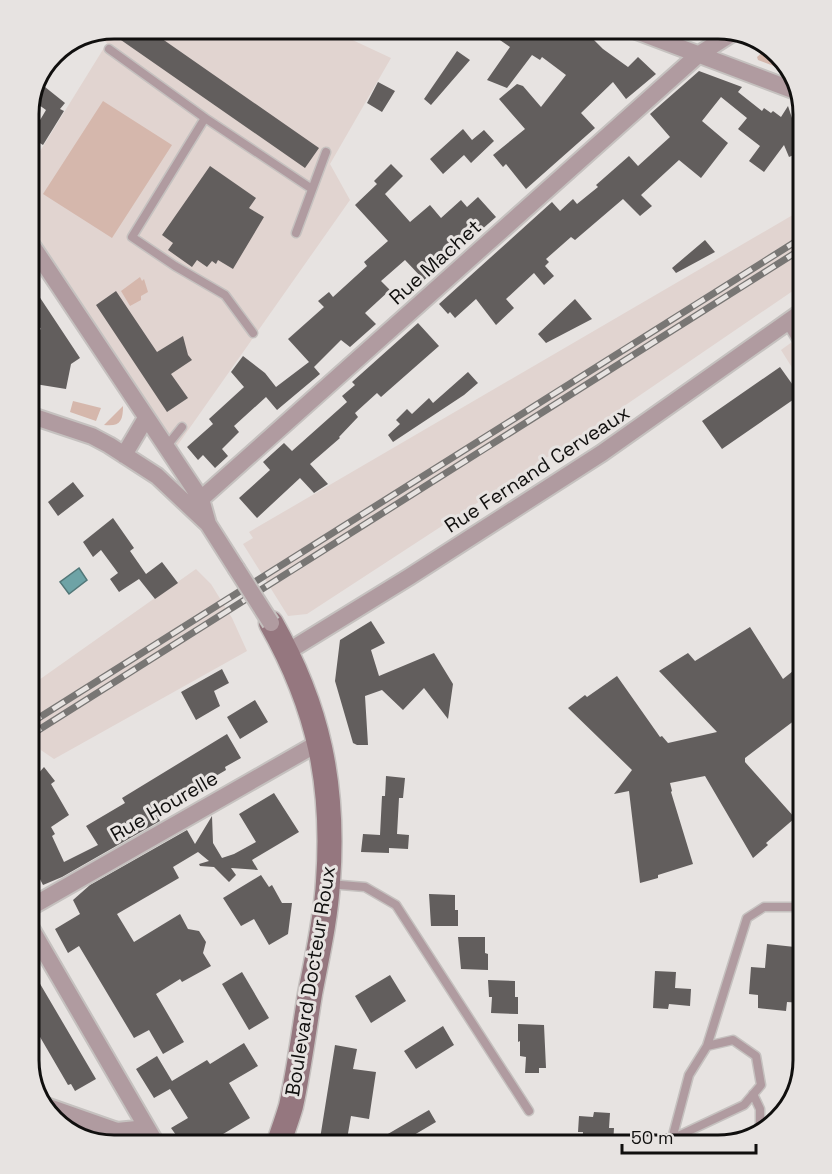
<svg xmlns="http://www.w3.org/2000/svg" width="832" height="1174" font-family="'Space Grotesk',sans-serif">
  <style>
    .built { fill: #e1d4d0 }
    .green { fill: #d5b7ac }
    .water { fill: #6ea3a6; stroke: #527778; stroke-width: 1.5 }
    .building { fill: #625e5d }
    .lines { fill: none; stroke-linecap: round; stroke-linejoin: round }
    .lane-casing { stroke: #c5c1bf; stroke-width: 11 }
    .street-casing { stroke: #c5c1bf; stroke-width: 20 }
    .secondary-casing { stroke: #c5c1bf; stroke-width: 27 }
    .lane { stroke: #b09ba0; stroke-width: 8 }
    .street { stroke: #b09ba0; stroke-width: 16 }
    .secondary { stroke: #95777f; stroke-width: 24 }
    .rail-casing { stroke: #787674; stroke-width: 7 }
    .rail { stroke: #e7e3e1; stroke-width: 4.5; stroke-dasharray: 14; stroke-linecap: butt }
    .street-bridge-casing { stroke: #c5c1bf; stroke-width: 20; stroke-linecap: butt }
    .street-bridge { stroke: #b09ba0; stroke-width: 16 }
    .labels { text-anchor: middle; stroke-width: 6; stroke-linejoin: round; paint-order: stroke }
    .street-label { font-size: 20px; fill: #100f0e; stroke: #e7e3e1 }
    .rim { fill: none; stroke: #100f0e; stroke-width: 3 }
  </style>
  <rect width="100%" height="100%" fill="#e7e3e1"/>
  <path class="built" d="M114,29H329L391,58L330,164L350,200L177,446L29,223V169L107,43L97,35Z
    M803,209V284L589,430L307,614L288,616L243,544L253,538L249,532Z
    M803,334V385L781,350Z
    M196,569L211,584L232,618L247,651L54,759L35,746L29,750V687Z"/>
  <path class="green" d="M764,51L777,57L792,73L758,60L757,57Z
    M103,101L172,145L112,238L43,194Z
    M140,277L142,281L144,279L148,292L141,296V300L130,306L121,291Z
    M73,401L101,408L96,421L70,412Z
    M123,406C123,421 120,427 104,425Z"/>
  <path class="water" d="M79,568L87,580L69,594L60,582Z"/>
  <path class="building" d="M114,28L148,29L319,148L305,168L108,31Z
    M484,29H583L593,36L592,38L603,49L628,67L638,57L656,74L626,99L613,82L581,113L595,128L526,189L506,164L503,167L493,155L525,129L499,99L517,84L523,86L541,107L566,75L542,57L540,60L532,55L507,88L487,80L510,47Z
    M457,51L470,60L431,105L424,99Z
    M699,71L742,87L738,92L762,111L764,108L771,113L773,111L781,117L788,106L803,151L789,157L784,145L764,172L749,161L760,146L738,129L747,118L721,97L702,121L728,143L701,178L679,160L641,195L652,206L640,216L623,199L575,240L571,237L546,259L549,262L545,266L554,276L544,285L534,273L506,299L514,308L496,325L476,299L455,318L450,312L448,314L439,304L552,202L560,211L573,199L577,204L598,187L596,185L629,156L638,166L670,137L650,114Z
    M378,82L395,91L382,112L367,103Z
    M45,87L65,103L60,109L64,111L43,145L30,137L46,110L39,105L41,102L38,100Z
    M463,129L472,140L484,130L494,141L471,163L464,155L443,174L430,159Z
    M391,164L403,176L385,194L410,222L430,205L441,218L461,200L467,207L478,197L496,217L424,280L405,260L381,281L390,290L365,313L376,324L350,347L341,340L314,367L320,374L277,410L266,397L234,426L239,432L222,449L228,456L215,468L203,455L198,460L187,447L213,424L209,419L244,387L231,372L243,356L265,373L276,387L309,362L288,339L324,307L318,301L329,292L333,297L367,266L364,262L388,241L355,205L377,184L374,181Z
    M210,166L256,198L249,208L264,217L233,269L218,260L216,264L212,261L207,267L197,260L192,267L168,250L173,243L162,235Z
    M705,240L715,252L676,273L672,268Z
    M29,281L80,358L71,364L66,389L29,383V338L41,329L29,311Z
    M116,291L157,352L183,336L188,355L192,360L171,374L188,398L167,412L96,305Z
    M575,299L592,319L546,343L538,334Z
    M418,323L439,346L381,397L377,393L355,413L358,417L339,437L340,438L310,464L328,484L314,493L300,478L257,518L239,498L270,470L263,462L284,443L292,451L347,402L342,396L355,385L352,382Z
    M780,367L800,395L722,449L702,421Z
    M468,372L478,383L464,395L393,442L388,435L400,424L396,420L407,409L412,414L429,398L433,403Z
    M73,482L84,496L58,516L48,502Z
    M113,518L134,548L130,551L146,574L162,562L178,583L155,599L139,579L119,592L110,579L118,573L101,550L93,557L83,542Z
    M371,621L385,643L371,650L379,676L434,653L453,684L448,719L424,688L403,710L382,690L365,696L368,745H357L353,743L335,681L340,640Z
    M750,627L783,679L803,663V714L745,758V762L795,818L766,843L768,845L753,858L705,776L670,783L672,791L671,792L693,864L658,875V878L640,883L629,791L614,794L632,770L568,708L585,695L587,697L617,676L660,737L662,736L668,743L717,732L659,671L688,653L695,661Z
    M222,669L229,683L214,691L220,706L196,720L181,692Z
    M255,700L268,722L240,739L227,717Z
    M227,734L241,758L225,767L226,770L155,812L160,821L62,877L43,885L29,858V784L44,767L55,781L51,784L69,815L51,827L55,834L52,836L64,862L98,845L86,826L125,803L122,798Z
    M386,776L405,778L403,798H399L397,834L409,835L408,849L389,848V853L361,852L363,834L380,835L382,796H385Z
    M274,793L299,832L252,860L258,870L231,868L236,875L229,882L214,867L200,866L199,864L209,861L198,852L173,867L179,878L117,914L134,942L180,914L188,929L199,931L206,942L203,953L211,966L182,982L180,979L156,994L184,1042L163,1054L149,1030L134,1038L79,946L68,953L55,929L80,914L73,900L90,885L187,830L195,844L212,816L213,843L222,858L234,854L256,842L239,814Z
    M261,875L269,887L272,885L282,903H292L288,934L269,945L254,919L241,926L223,898Z
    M429,894L455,895V910H458V926H431Z
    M458,937H485V953L488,954V970L461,969Z
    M767,944L795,947L793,974L803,975V1003L787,1002L786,1011L758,1008V995L749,994L751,967L765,968Z
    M29,965L96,1079L75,1091L71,1084L68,1085L29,1018Z
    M655,971L676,972L675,988L691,989L690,1006L669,1004L668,1009L653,1008Z
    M242,972L269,1018L249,1030L222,984Z
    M390,975L406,1001L371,1023L355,996Z
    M488,980L515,981V997H518V1014L491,1013L492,997H489Z
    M518,1024L544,1025L546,1068H539V1073H525L526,1057L520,1056V1041L518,1042Z
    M443,1026L454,1045L416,1069L404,1051Z
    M244,1043L258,1066L229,1083L250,1118L218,1137L219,1145H176V1135L171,1128L188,1118L170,1089L154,1098L136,1069L157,1056L172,1081L207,1060L210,1064Z
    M335,1045L357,1049L353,1069L376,1072L369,1119L351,1116L346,1145H319Z
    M429,1110L436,1122L397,1145H369Z
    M594,1112L610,1113L609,1128H614L613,1145H582L583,1132H578L579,1116L593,1117Z"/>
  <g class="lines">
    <defs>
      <path id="lane" d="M109,49L205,118L312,189
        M205,118L132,237L175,266L225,295L253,333
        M296,233L326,152
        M787,324L803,350
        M166,447L182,427
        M329,884L365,887L396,905L529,1111
        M707,1046L747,918L764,907H803
        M753,1094L760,1109V1134
        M659,1145L744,1105L761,1085L756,1056L733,1040L707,1046L689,1075L672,1139"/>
      <path id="street" d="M631,29L798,92
        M29,241L201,499L208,524
        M29,415L92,436L109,445L157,476L208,524L236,568
        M124,455L146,418
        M201,499L698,55L734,32
        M287,652L409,577L602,453L803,311
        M29,908L320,742
        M29,925L157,1145
        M43,1105L117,1131L147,1128"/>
      <path id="secondary" d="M271,623C319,708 335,785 328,882C326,919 317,957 310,994C304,1031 299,1070 291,1106C287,1120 282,1133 278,1145"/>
    </defs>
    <use href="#lane" class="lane-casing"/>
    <use href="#street" class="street-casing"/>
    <use href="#secondary" class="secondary-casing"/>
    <use href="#lane" class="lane"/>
    <use href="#street" class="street"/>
    <use href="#secondary" class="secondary"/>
    <defs>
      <path id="rail" d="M29,724L803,237
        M29,736L803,248"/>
    </defs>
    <use href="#rail" class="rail-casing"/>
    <use href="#rail" class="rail"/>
    <defs>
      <path id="street-bridge" d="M236,568L271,623"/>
    </defs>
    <use href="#street-bridge" class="street-bridge-casing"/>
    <use href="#street-bridge" class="street-bridge"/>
  </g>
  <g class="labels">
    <g class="street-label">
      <text transform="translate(435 262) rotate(-42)" y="7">Rue Machet</text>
      <text transform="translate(537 469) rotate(-33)" y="7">Rue Fernand Cerveaux</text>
      <text transform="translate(164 806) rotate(-30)" y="7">Rue Hourelle</text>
      <text transform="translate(310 981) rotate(-81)" y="7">Boulevard Docteur Roux</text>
    </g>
  </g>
  <path d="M0 0H832V1174H0ZM114 39H718A75 75 0 0 1 793 114V1060A75 75 0 0 1 718 1135H114A75 75 0 0 1 39 1060V114A75 75 0 0 1 114 39Z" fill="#e7e3e1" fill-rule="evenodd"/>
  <path class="rim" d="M114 39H718A75 75 0 0 1 793 114V1060A75 75 0 0 1 718 1135H114A75 75 0 0 1 39 1060V114A75 75 0 0 1 114 39Z"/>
  <path d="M622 1144v9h134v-9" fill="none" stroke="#100f0e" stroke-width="3"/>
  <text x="631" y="1144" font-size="18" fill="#100f0e" stroke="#e7e3e1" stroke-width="4.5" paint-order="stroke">50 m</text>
</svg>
